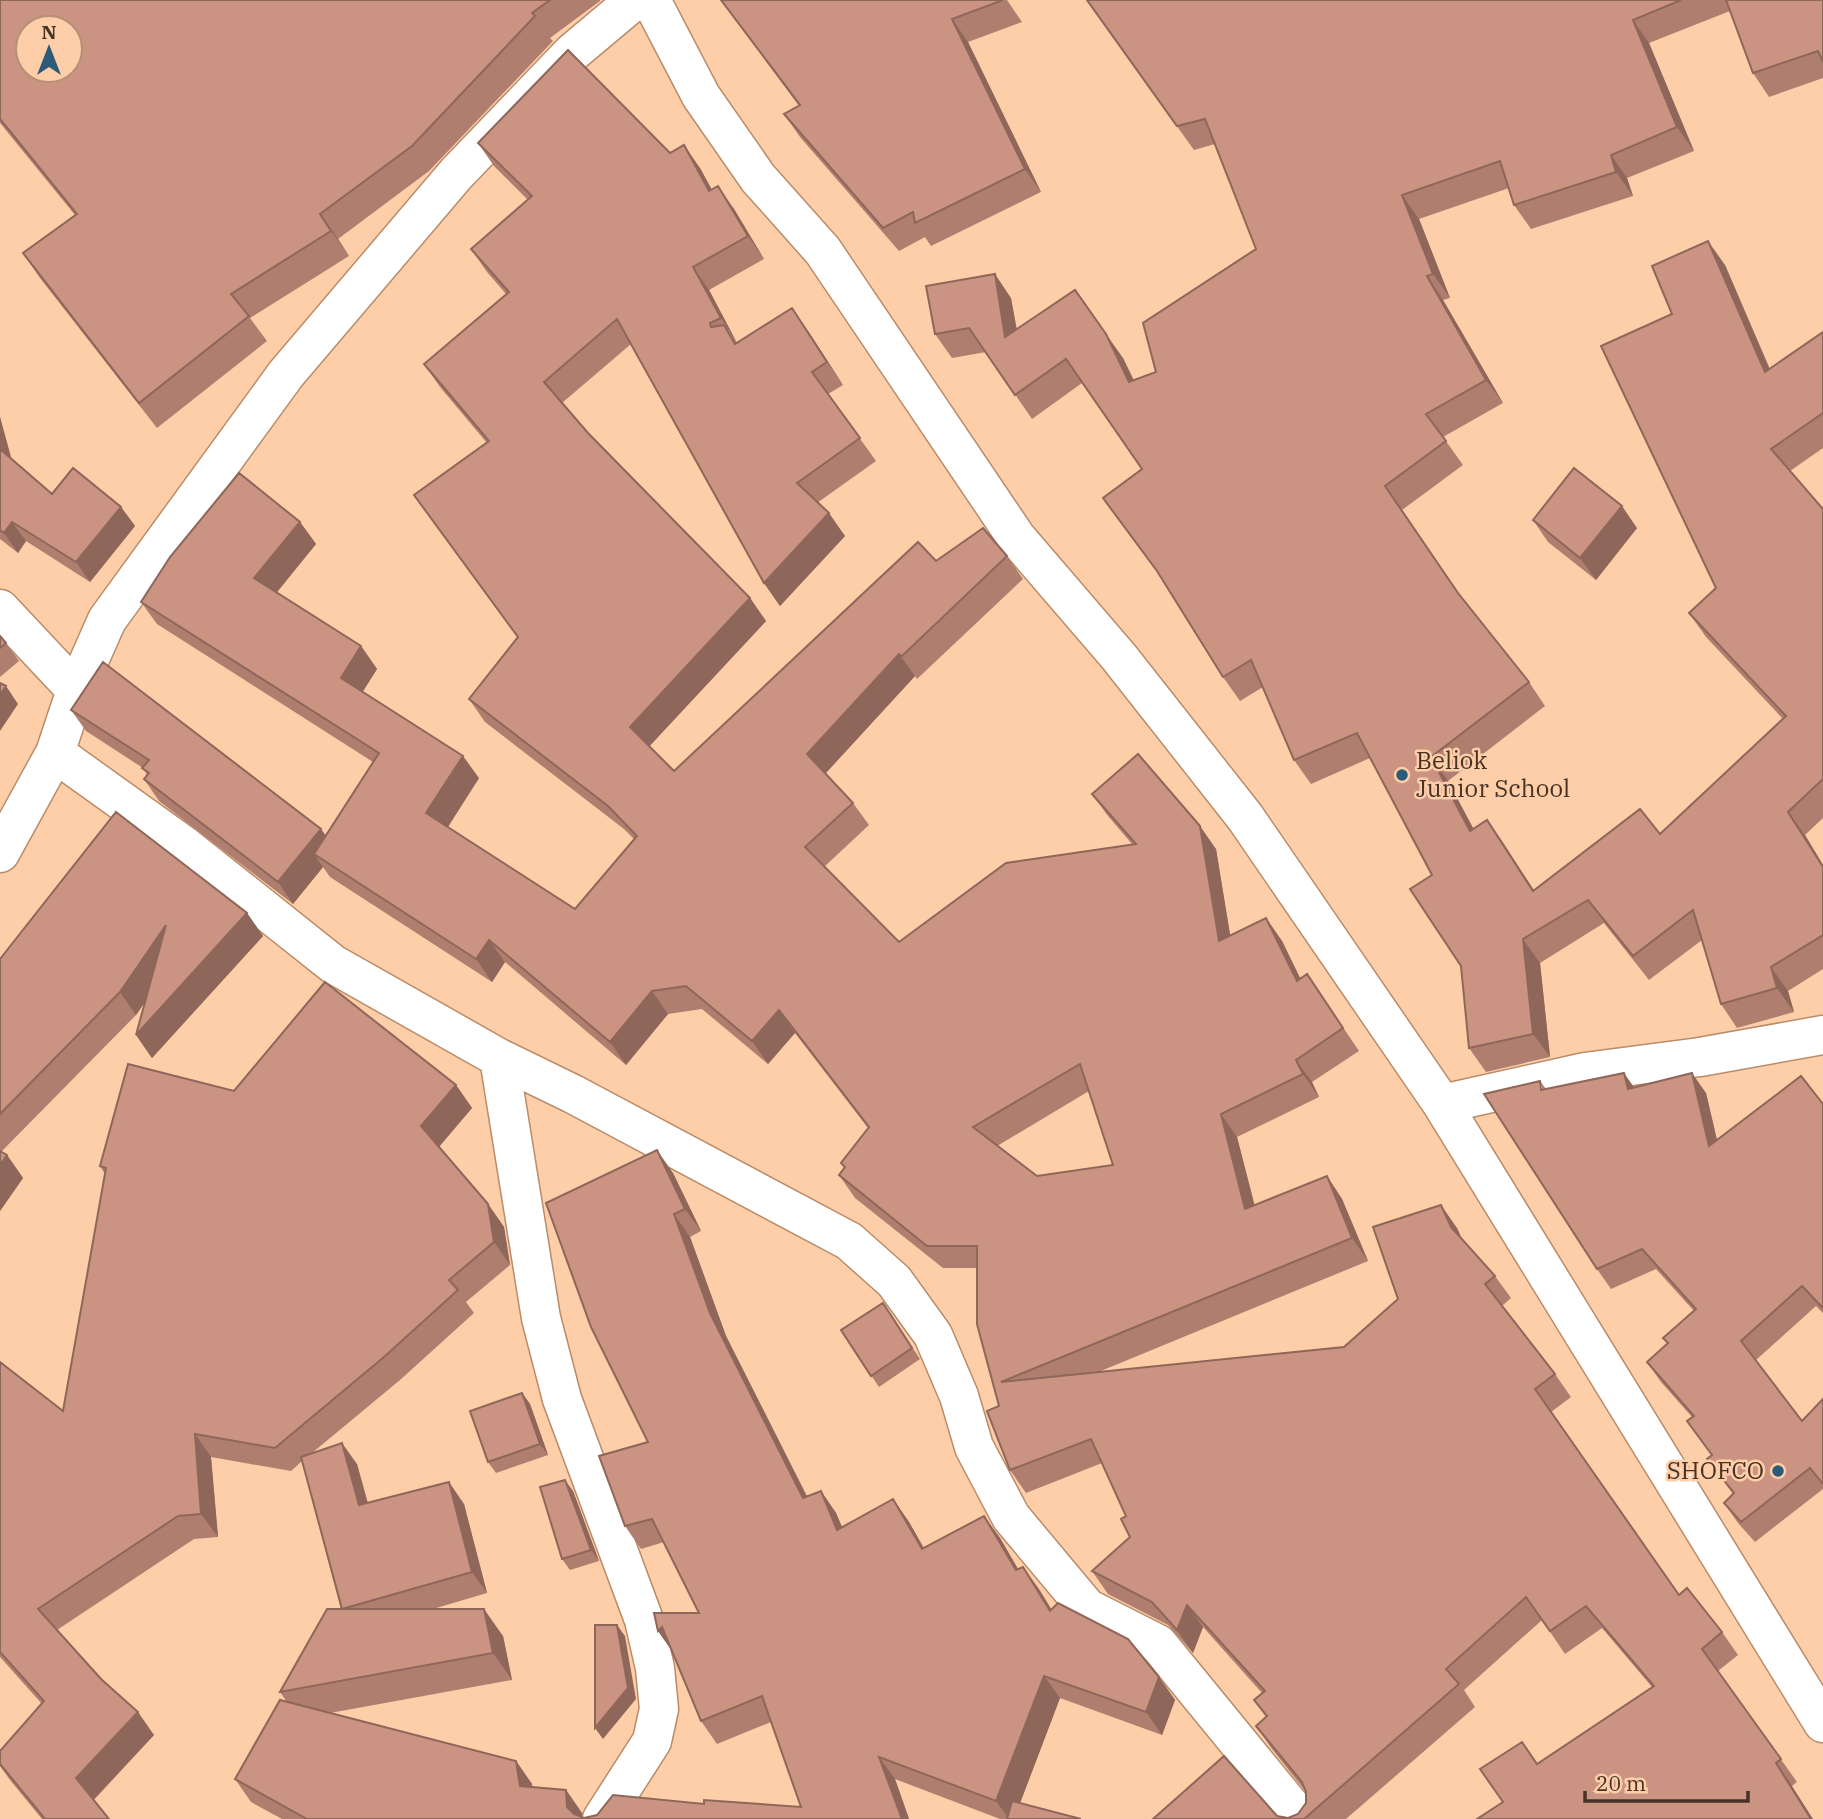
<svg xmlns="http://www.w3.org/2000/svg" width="1823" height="1819" font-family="'IBM Plex Serif',serif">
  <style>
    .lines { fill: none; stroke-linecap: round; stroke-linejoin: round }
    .street-casing { stroke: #b98c69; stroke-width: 41 }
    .street { stroke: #fff; stroke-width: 38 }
    .wall { fill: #af7e6f; fill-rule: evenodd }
    .shaded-wall { fill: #8e675a }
    .building { fill: #cb9381; stroke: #8e675a; stroke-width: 2; fill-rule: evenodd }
    .poi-dot { fill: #2b5b79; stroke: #fecea9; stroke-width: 2.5 }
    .labels { text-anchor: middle; stroke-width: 5; stroke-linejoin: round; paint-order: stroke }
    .poi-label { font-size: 24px; fill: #463325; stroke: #fecea9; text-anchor: start }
  </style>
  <rect width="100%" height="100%" fill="#fecea9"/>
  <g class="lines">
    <defs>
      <path id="street" d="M651,0L701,96L758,178L823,251L1016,537L1119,657L1245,817L1442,1104L1585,1072L1700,1057L1823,1035
        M0,609L76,690
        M55,753L186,847L333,964L499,1058L573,1094L849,1241L894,1281L933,1335L959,1396L974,1447L1011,1517L1087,1608L1158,1644L1301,1819
        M0,853L55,753L76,690L107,620L286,374L456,174L573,52L635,0
        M499,1058L541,1318L562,1399L644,1620L655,1668L659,1709L652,1741L602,1819
        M1442,1104L1823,1723"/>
    </defs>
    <use href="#street" class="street-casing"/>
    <use href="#street" class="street"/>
  </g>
  <path class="wall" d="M0,0H600V1L550,38L553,41L429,171L338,239L349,256L250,318L267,341L157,428L40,278L23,253L75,215L0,123Z
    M721,0H1007L1022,22L968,42L1041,192L931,246L925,237L899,251L800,137L784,114L799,106Z
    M1086,0H1823V78L1769,97L1753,73L1730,11L1649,43L1694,151L1627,178L1633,196L1531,229L1514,205L1509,188L1419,219L1450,298L1443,300L1503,403L1443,437L1463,465L1402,510L1462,598L1529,682L1545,706L1448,781L1473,829L1487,820L1534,890L1660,834L1783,719L1706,637L1689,613L1716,588L1672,314L1725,265L1770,369L1823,332V448L1790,471L1823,509V818L1805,835L1823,865V969L1788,991L1794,1012L1737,1028L1721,1004L1702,940L1649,980L1604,923L1540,963L1550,1057L1486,1072L1469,1048L1461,966L1432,875L1370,758L1311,784L1294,760L1263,687L1240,701L1223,677L1163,580L1103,498L1142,469L1082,383L1032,419L986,352L952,358L935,334L1011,298L1017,330L1123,358L1133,380L1156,372L1256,249L1215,144L1194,150Z
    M478,143L670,153L700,168L712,190L734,209L764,259L709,290L736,341L737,343L808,331L843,385L828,394L876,461L817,503L845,536L780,606L764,583L631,344L562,403L588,433L750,598L766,621L649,746L674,771L936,561L1007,556L1023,579L917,679L915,676L826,773L853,803L869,825L824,867L899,942L1132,844L1108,816L1092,794L1216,849L1230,936L1266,918L1282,941L1300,979L1307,974L1359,1051L1312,1082L1319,1097L1237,1137L1255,1206L1327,1176L1342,1199L1368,1261L1096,1373L1344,1347L1398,1299L1457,1228L1462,1240L1495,1276L1511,1298L1502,1306L1555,1374L1571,1397L1551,1412L1679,1595L1722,1632L1738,1655L1718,1671L1797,1782L1792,1786L1503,1802L1538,1764L1652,1687L1602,1628L1565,1654L1542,1620L1464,1690L1475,1707L1346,1819H1153L1277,1816L1288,1818L1298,1814L1306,1803V1792L1272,1749L1256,1726L1266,1717L1254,1700L1262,1693L1203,1627L1193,1653L1168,1625L1108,1594L1092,1571L1130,1537L1126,1516L1102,1463L1026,1493L1010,1470L977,1268H943L855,1198L839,1175L844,1168L841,1163L868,1128L795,1033L768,1064L702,1009L668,1014L626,1065L505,962L492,982L330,877L323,867L293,904L159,801L144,779L147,775L143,768L86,731L71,710L321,829L326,836L373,762L157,624L141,602L300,522L316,544L276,592L361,646L377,669L362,692L479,778L448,827L575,909L634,839L624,829L485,722L469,699L517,637L414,495L487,443L440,387L424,364L506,294L487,272L471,249L528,200L494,166ZM1089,1091L1113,1165L1037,1176L997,1146Z
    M0,417L11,459L52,494L121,507L135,526L90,582L26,541L18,553L0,539Z
    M1533,520L1637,528L1596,580L1548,542Z
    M0,636L6,643L19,661L0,677Z
    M247,913L263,936L152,1058L136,1035L145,1002L136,1015L1,1152L7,1155L23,1178L0,1211V959Z
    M1540,1081L1546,1089L1634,1087L1706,1093L1717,1140L1823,1104V1313L1816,1306L1756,1360L1802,1421L1823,1399V1489L1755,1542L1738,1523L1724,1503L1733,1494L1707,1459L1712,1456L1692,1417L1661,1382L1647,1362L1668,1344L1663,1338L1694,1311L1656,1269L1611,1289L1597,1269Z
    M456,1085L472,1108L439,1147L488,1204L504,1227L510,1265L466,1302L474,1313L400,1380L312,1453L357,1464L368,1503L464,1504L487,1593L433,1609L503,1636L512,1680L330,1713L516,1761L532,1784V1787L566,1790L582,1813V1817L584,1818L704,1804L801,1807L771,1722L717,1744L701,1721L671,1649L658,1631L699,1613L664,1542L641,1549L625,1526L648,1442L673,1173L701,1231L690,1237L726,1336L807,1496L821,1491L836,1513L842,1527L893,1499L909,1522L924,1548L984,1516L1000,1538L1018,1569L1023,1567L1051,1610L1159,1677L1175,1700L1162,1735L1060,1698L1020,1803L1081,1819H1000L895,1779L909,1819H282L251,1802L235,1779L287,1702L280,1692L341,1609L302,1461L291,1471L211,1457L218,1537L194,1539L57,1630L154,1735L94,1800L109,1819H42L10,1780L0,1766V1751L42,1704L0,1657V1362L63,1411L105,1174L100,1166L234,1091Z
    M883,1303L920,1359L879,1387L841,1330Z
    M522,1393L530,1404L548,1455L496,1473L488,1462Z
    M573,1491L599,1561L570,1570L562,1559Z"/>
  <path class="shaded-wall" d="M952,19L968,42L1041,192L1025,169Z
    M1633,20L1649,43L1694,151L1677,127Z
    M684,145L700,168L725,214L709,191Z
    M1611,155L1627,178L1633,196L1616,172Z
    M718,186L734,209L764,259L748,236Z
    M1402,195L1419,219L1450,298L1433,274Z
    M320,214L338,239L349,256L331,231Z
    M1708,241L1725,265L1781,396L1765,372Z
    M693,267L709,290L736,341L721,318Z
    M995,274L1011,298L1022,361L1005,337Z
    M1427,276L1443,300L1503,403L1486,380Z
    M792,308L808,331L843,385L827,362Z
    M1106,334L1123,358L1146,405L1129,382Z
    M0,417L14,468L0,449Z
    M1622,506L1637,528L1596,580L1580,558Z
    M121,507L135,526L90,582L76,562Z
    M829,513L845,536L780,606L764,583Z
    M12,522L26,541L18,553L4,533Z
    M300,522L316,544L270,601L254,578Z
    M750,598L766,621L646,750L630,727Z
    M361,646L377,669L357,701L341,678Z
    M899,654L915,676L823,776L807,754Z
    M6,686L18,704L0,731V695Z
    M463,756L479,778L442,836L426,813Z
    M1431,757L1448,781L1487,854L1470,831Z
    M1788,812L1805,835L1823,865V867Z
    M1487,820L1504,844L1549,915L1533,891Z
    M1200,826L1216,849L1235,964L1219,941Z
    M321,829L336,851L314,854L323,867L293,904L278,882Z
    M247,913L263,936L152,1058L136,1035Z
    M1266,918L1282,941L1313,1004L1297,981Z
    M166,925L182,948L136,1015L120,992Z
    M1523,939L1540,963L1550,1057L1533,1034Z
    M489,940L505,962L492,982L476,959Z
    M1771,967L1788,991L1794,1012L1777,988Z
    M652,991L668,1014L626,1065L610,1042Z
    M779,1010L795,1033L768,1064L752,1041Z
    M1296,1060L1312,1082L1319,1097L1303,1074Z
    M1624,1073L1638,1093L1628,1089Z
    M1692,1073L1706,1093L1723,1166L1709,1146Z
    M456,1085L472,1108L437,1149L421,1126Z
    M1221,1114L1237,1137L1261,1232L1245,1209Z
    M657,1150L673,1173L701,1231L685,1209Z
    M7,1155L23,1178L0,1211V1165Z
    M1327,1176L1342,1199L1368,1261L1352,1238Z
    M488,1204L504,1227L510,1265L494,1242Z
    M1441,1205L1457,1228L1467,1250L1451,1227Z
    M674,1214L690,1237L726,1336L819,1521L803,1498L710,1313Z
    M522,1393L530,1404L548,1455L540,1444Z
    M195,1434L211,1457L218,1537L201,1514Z
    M342,1443L357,1464L374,1527L359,1505Z
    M565,1480L573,1491L599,1561L591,1550Z
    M449,1482L464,1504L487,1593L472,1572Z
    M821,1491L836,1513L853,1553L837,1530Z
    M893,1499L909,1522L937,1572L922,1549Z
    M984,1516L1000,1538L1032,1593L1016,1570Z
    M1023,1567L1039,1589L1066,1633L1050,1611Z
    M1187,1605L1203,1627L1193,1653L1177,1630Z
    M484,1609L503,1636L512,1680L493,1653Z
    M617,1625L625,1636L636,1699L603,1739L595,1728Z
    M662,1627L674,1654L658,1631Z
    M1044,1676L1060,1698L1014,1819H1009L996,1801Z
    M1159,1677L1175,1700L1162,1735L1146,1712Z
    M138,1712L154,1735L92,1801L76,1778Z
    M879,1757L895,1779L909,1819H902Z
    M516,1761L532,1784L536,1808L520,1786Z
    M1776,1763L1792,1786L1813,1819H1811Z
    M566,1790L582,1813V1819H576L567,1807Z"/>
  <path class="building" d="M0,0H550L532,13L535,16L412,146L320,214L331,231L231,294L249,316L139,403L23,253L77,214L0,119ZM28,28H70V70H28Z
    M721,0H1003L952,19L1025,169L915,223L913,212L883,228L784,114L800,105Z
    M1087,0H1681L1633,20L1677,127L1611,155L1616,172L1514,205L1500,161L1402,195L1433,274L1427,276L1486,380L1426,414L1446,441L1385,486L1458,593L1529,682L1431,757L1470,831L1487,820L1533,891L1640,809L1660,834L1786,716L1689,613L1716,588L1601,346L1672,314L1652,266L1708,241L1765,372L1823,332V413L1771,449L1823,509V779L1788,812L1823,867V935L1771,967L1777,988L1721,1004L1693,910L1633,956L1588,900L1523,939L1533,1034L1469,1048L1461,966L1410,889L1432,875L1357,733L1294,760L1251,660L1223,677L1157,571L1103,498L1142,469L1066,359L1015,395L969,328L935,334L926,286L995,274L1005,337L1075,290L1106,334L1129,382L1156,372L1143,323L1256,249L1205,119L1177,126Z
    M1726,0H1823V62L1818,51L1753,73Z
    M568,50L670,153L684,145L709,191L718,186L748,236L693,267L721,318L710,323L711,327L724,325L735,344L792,308L827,362L812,372L860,438L797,483L829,513L764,583L617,319L544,382L588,433L750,598L630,727L674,771L918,542L936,561L983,528L1007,556L902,656L899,654L807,754L853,803L805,847L899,942L1006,863L1136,844L1092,794L1138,754L1200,826L1219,941L1266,918L1297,981L1307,974L1343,1028L1296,1060L1303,1074L1221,1114L1245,1209L1327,1176L1352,1238L1001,1382L1344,1347L1398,1299L1373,1227L1441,1205L1451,1227L1495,1276L1485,1284L1555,1374L1535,1389L1679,1595L1687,1588L1722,1632L1702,1649L1781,1759L1776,1763L1811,1819H1477L1503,1802L1480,1769L1522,1742L1537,1764L1654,1686L1586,1606L1550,1631L1526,1597L1446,1669L1459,1684L1304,1819H1153L1224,1756L1277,1816L1288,1818L1298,1814L1306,1803V1792L1302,1782L1256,1726L1267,1716L1254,1700L1265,1691L1187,1605L1177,1630L1152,1602L1092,1571L1130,1537L1121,1519L1126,1516L1091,1439L1010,1470L987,1411L999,1406L977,1324V1246H927L839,1175L845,1167L841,1163L869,1127L779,1010L752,1041L686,986L652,991L610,1042L489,940L476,959L314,854L379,753L141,602L170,557L239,473L300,522L254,578L361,646L341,678L463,756L426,813L575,909L637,836L608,806L469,699L518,637L414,495L489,441L424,364L509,292L471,249L532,196L478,143ZM1080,1064L1113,1165L1037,1176L973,1127Z
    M0,449L52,494L73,468L121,507L76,562L12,522L4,533L0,530Z
    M1574,468L1622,506L1580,558L1533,520Z
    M0,636L6,643L0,648Z
    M103,662L321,829L278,882L144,779L149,773L142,768L149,760L71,710Z
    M0,683L6,686L0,695Z
    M116,812L247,913L136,1035L166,925L120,992L0,1114V959Z
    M325,982L456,1085L421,1126L488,1204L494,1242L449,1280L458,1290L384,1357L275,1448L195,1434L201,1514L178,1516L38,1609L101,1679L138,1712L76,1778L109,1819H45L0,1764V1751L44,1701L0,1652V1362L63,1411L106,1168L100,1166L128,1064L234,1091Z
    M1624,1073L1628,1089L1692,1073L1709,1146L1801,1076L1823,1104V1308L1802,1286L1741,1341L1802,1421L1823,1399V1484L1810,1468L1741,1522L1724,1503L1734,1493L1707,1459L1712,1455L1687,1421L1694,1416L1647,1362L1668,1343L1663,1338L1696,1309L1642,1249L1597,1269L1484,1094L1540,1081L1541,1090Z
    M657,1150L685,1209L674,1214L710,1313L803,1498L821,1491L837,1530L893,1499L922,1549L984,1516L1016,1570L1023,1567L1050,1611L1058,1603L1128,1639L1159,1677L1146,1712L1044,1676L996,1801L879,1757L902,1819H307L235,1779L280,1700L516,1761L520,1786L566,1790L567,1807L574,1814L584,1818L597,1815L613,1795L704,1804V1800L801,1807L762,1696L701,1721L662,1627L658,1631L654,1613H699L652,1519L625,1526L599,1456L648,1442L591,1327L546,1203Z
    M0,1151L7,1155L0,1165Z
    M883,1303L912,1348L871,1376L841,1330Z
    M522,1393L540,1444L488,1462L470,1411Z
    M342,1443L359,1505L449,1482L472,1572L342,1609L301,1457Z
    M565,1480L591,1550L562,1559L540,1487Z
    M327,1609H484L493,1653L280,1692Z
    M595,1625H617L628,1688L595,1728Z
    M1012,1801L1081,1819H1007Z"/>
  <g class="poi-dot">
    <circle cx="1402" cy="775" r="7"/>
    <circle cx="1778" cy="1471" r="7"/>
  </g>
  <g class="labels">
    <g class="poi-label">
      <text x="1416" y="769">Beliok<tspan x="1416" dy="28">Junior School</tspan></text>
      <text x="1764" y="1479" text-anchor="end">SHOFCO</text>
    </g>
  </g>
  <g transform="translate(49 49)"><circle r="33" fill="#fecea9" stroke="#b49074" stroke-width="2"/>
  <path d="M0-5L12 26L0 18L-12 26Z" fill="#2b5b79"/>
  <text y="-10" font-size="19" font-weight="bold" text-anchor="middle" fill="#463325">N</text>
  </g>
  <path d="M1585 1791v10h163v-10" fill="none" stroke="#463325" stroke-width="3.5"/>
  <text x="1596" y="1791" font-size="21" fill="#463325" stroke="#fecea9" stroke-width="5" paint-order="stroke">20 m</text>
</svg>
